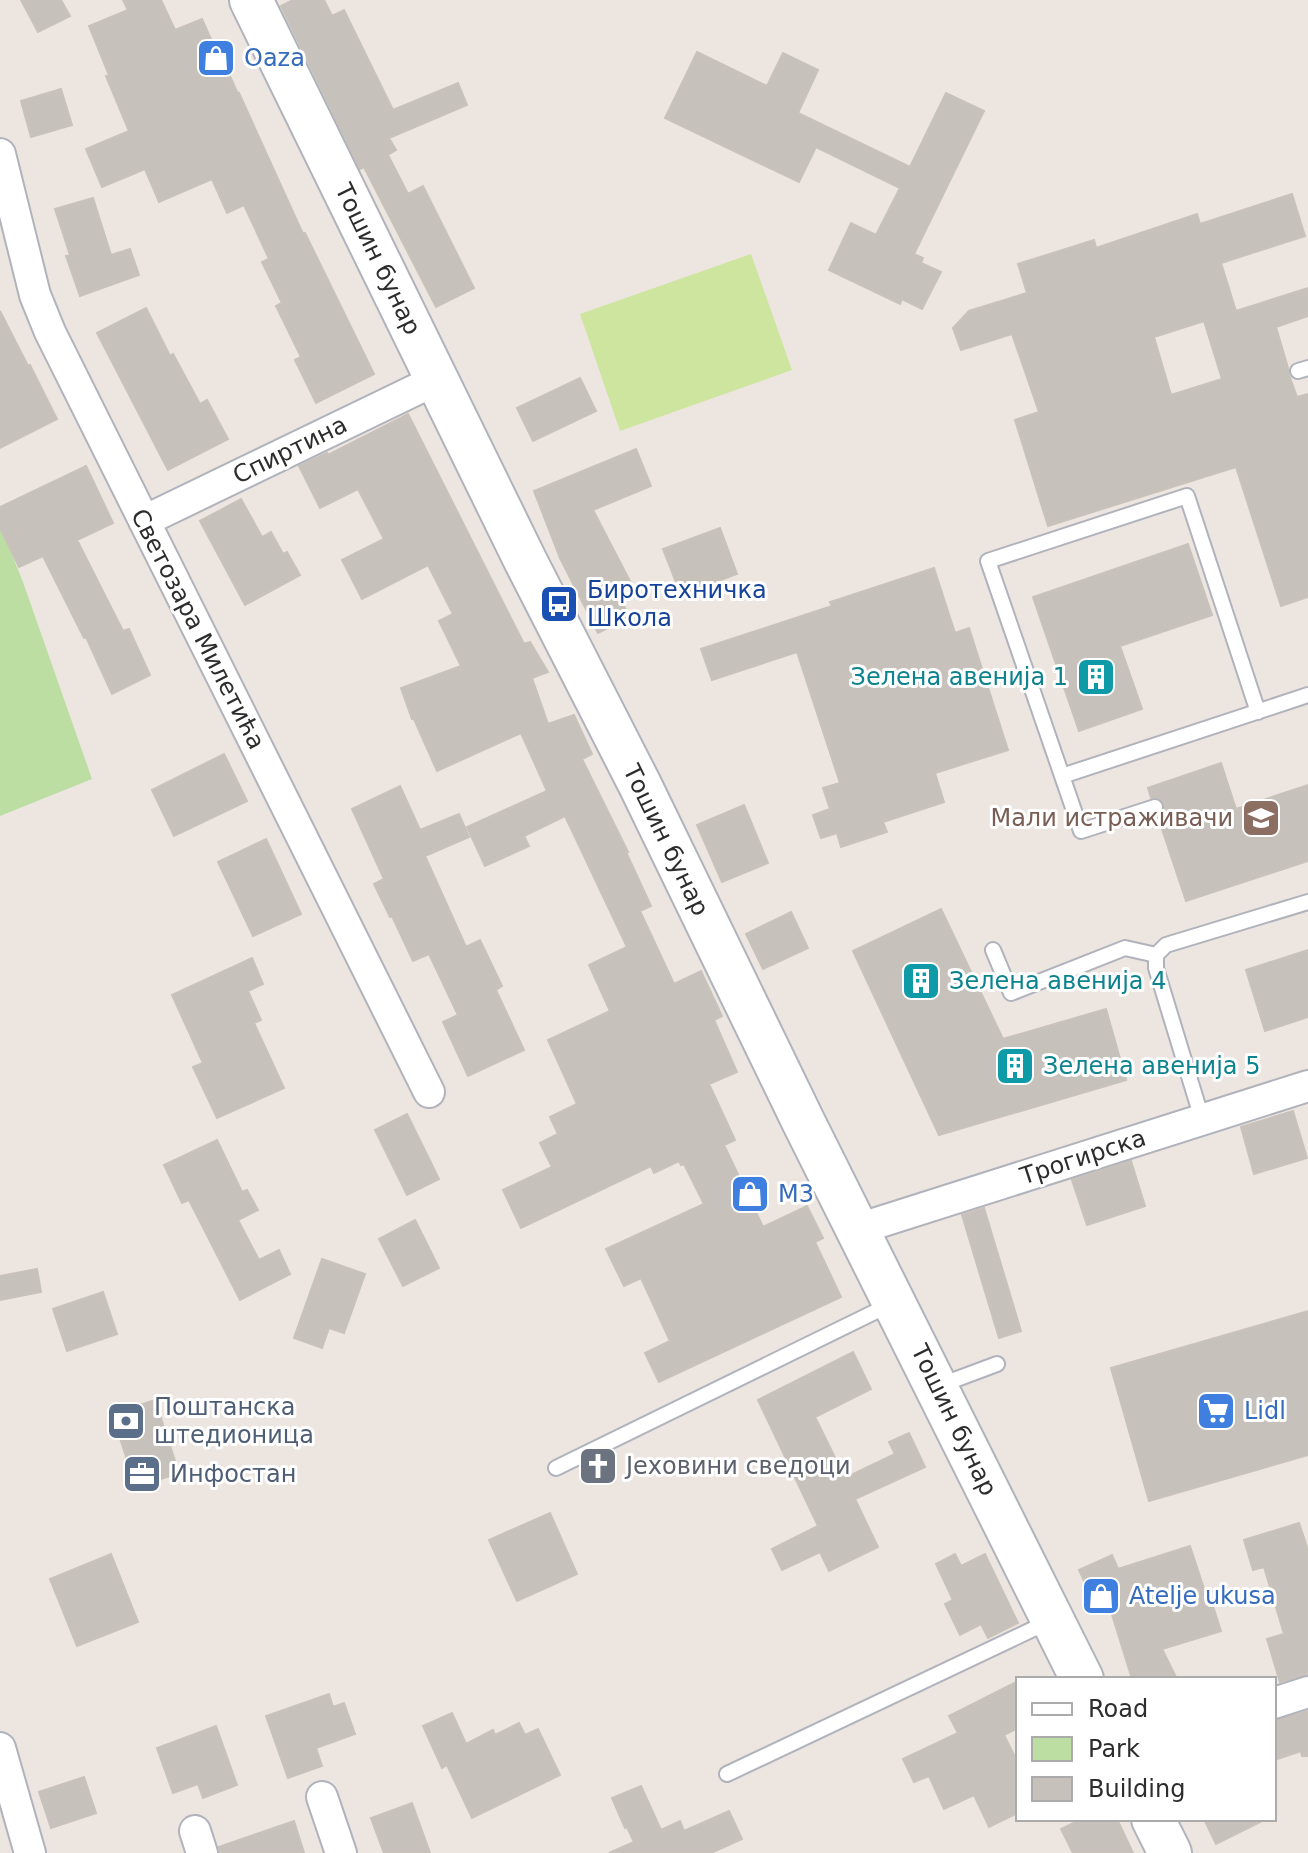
<svg xmlns="http://www.w3.org/2000/svg" width="1308" height="1853" font-family="'DejaVu Sans',sans-serif">
  <style>
    .green { fill: #bcdea2 }
    .pitch { fill: #cde59e }
    .building { fill: #c6c1bb; stroke: #c8c2ba; stroke-width: 2; fill-rule: evenodd }
    .lines { fill: none; stroke-linecap: round; stroke-linejoin: round }
    .service-casing { stroke: #b1b3bc; stroke-width: 18 }
    .minor-casing { stroke: #b1b3bc; stroke-width: 34 }
    .secondary-casing { stroke: #b1b3bc; stroke-width: 46 }
    .service { stroke: #fff; stroke-width: 14 }
    .minor { stroke: #fff; stroke-width: 30 }
    .secondary { stroke: #fff; stroke-width: 42 }
    .labels { text-anchor: middle; stroke-width: 6; stroke-linejoin: round; paint-order: stroke }
    .shop-label { font-size: 24px; fill: #366cbe; stroke: #fff; text-anchor: start }
    .street-label { font-size: 24px; fill: #2d2d2d; stroke: #fff }
    .transit-label { font-size: 24px; fill: #164399; stroke: #fff; text-anchor: start }
    .culture-label { font-size: 24px; fill: #0d838f; stroke: #fff; text-anchor: start }
    .education-label { font-size: 24px; fill: #785e54; stroke: #fff; text-anchor: end }
    .service-label { font-size: 24px; fill: #4e5e75; stroke: #fff; text-anchor: start }
    .worship-label { font-size: 24px; fill: #5b616d; stroke: #fff; text-anchor: start }
  </style>
  <rect width="100%" height="100%" fill="#ede6e0"/>
  <path class="green" d="M0,525L23,582L92,779L0,816Z"/>
  <path class="pitch" d="M751,254L792,370L620,431L580,314Z"/>
  <path class="building" d="M21,0H61L70,16L38,32Z
    M123,0H161L175,30L202,19L214,46L216,45L238,94L239,93L303,234L305,233L374,374L316,403L295,360L301,357L276,306L282,303L262,262L269,259L244,205L227,213L212,179L159,202L145,169L102,187L86,149L129,131L106,76L109,75L89,26L128,10Z
    M293,0H324L332,16L344,10L393,110L458,83L467,105L389,138L396,150L388,155L408,194L423,186L474,288L436,307L364,167L360,169L281,6Z
    M697,52L767,86L783,53L818,70L798,113L910,167L946,93L984,111L914,254L923,258L921,263L941,272L922,309L902,299L900,304L829,270L851,223L876,235L900,188L816,147L799,182L665,118Z
    M61,89L72,125L31,137L21,101Z
    M1292,194L1305,236L1221,263L1236,311L1308,288V316L1276,327L1288,368L1289,375L1297,397L1308,394V597L1281,606L1236,467L1048,526L1015,420L1039,412L1012,334L961,350L953,328L969,311L1027,293L1018,264L1094,240L1096,248L1197,214L1200,224ZM1204,321L1222,379L1171,395L1154,337Z
    M93,198L111,255L130,249L139,275L80,296L66,256L70,255L55,209Z
    M146,308L170,356L173,354L200,404L207,400L228,439L168,470L97,333Z
    M0,311L28,366L30,365L57,419L0,448Z
    M580,378L596,411L533,441L517,408Z
    M408,414L524,644L530,642L548,672L532,678L548,724L574,715L592,754L582,759L628,852H626L651,906L640,911L674,984L701,971L722,1016L714,1020L737,1072L709,1084L735,1140L724,1145L763,1227L807,1206L823,1238L815,1242L841,1297L659,1382L645,1353L670,1341L641,1278L624,1286L606,1249L704,1204L684,1164L681,1165L679,1161L654,1173L651,1166L521,1228L503,1190L552,1167L540,1143L558,1134L550,1117L577,1104L548,1040L610,1011L589,965L627,947L565,816L524,836L529,846L485,866L467,827L547,791L521,733L437,771L414,719H412L401,688L461,666L439,621L453,614L428,565L362,599L342,560L384,539L358,489L320,508L299,466L327,453L328,455Z
    M636,449L651,486L593,510L631,583L616,591L630,617L598,633L560,558L534,491Z
    M86,466L113,523L77,540L123,631L129,629L150,675L112,694L86,637L84,638L43,556L19,567L0,528V507Z
    M241,499L262,537L271,532L283,554L287,552L300,575L245,605L200,521Z
    M720,528L737,574L681,595L663,549Z
    M1188,544L1212,615L1120,646L1142,709L1079,731L1033,597Z
    M934,568L955,633L969,628L1008,750L935,773L944,802L883,822L887,832L841,847L837,833L821,838L813,815L830,809L823,788L840,783L797,652L712,680L701,649L832,606L830,602Z
    M224,754L247,801L174,836L152,790Z
    M1221,763L1236,809L1308,785V861L1186,901L1158,817L1165,810L1164,803L1158,797L1151,798L1148,788Z
    M400,786L420,830L459,814L469,837L425,856L466,947L480,940L502,986L496,990L524,1050L468,1076L443,1022L458,1015L429,954L413,961L392,916L390,917L374,884L384,879L352,809Z
    M744,805L768,863L722,882L697,825Z
    M266,839L301,914L253,936L218,862Z
    M941,909L1003,1039L1106,1009L1126,1080L939,1135L853,951Z
    M791,912L808,948L763,969L746,934Z
    M1308,950V1017L1265,1031L1246,970Z
    M252,958L263,984L248,991L261,1020L254,1023L284,1088L217,1118L193,1067L203,1063L172,995Z
    M1293,1111L1307,1158L1254,1174L1241,1127Z
    M407,1114L439,1179L407,1195L375,1130Z
    M217,1140L242,1192L247,1190L258,1210L238,1220L259,1260L279,1250L290,1274L240,1300L189,1200L182,1203L164,1165Z
    M1131,1161L1145,1206L1087,1225L1072,1180Z
    M984,1208L1021,1331L999,1338L962,1215Z
    M415,1220L439,1268L403,1286L379,1239Z
    M322,1259L365,1274L344,1333L329,1328L322,1348L294,1338Z
    M37,1269L41,1292L0,1300V1276Z
    M103,1292L117,1334L67,1351L53,1309Z
    M1308,1311V1455L1149,1501L1111,1368Z
    M853,1352L871,1389L815,1417L845,1478L895,1454L889,1442L909,1433L925,1467L855,1499L878,1547L829,1571L820,1552L782,1570L772,1549L818,1526L758,1400Z
    M155,1400L179,1473L136,1487L112,1414Z
    M550,1513L577,1574L517,1601L489,1540Z
    M1299,1523L1308,1550V1674L1280,1682L1267,1639L1284,1634L1264,1567L1253,1570L1244,1540Z
    M1190,1546L1209,1604L1212,1603L1221,1631L1162,1649L1177,1679H1132L1109,1605L1098,1611L1079,1570L1112,1555L1118,1569Z
    M111,1554L138,1622L77,1646L50,1579Z
    M955,1554L961,1566L985,1554L1018,1623L988,1638L981,1624L960,1635L945,1604L953,1600L936,1564Z
    M1018,1681V1728L1004,1735L1018,1763V1813L989,1827L974,1795L944,1809L929,1776L914,1782L903,1759L958,1733L949,1716Z
    M329,1694L333,1707L344,1703L355,1734L316,1748L322,1766L288,1778L266,1716Z
    M1308,1711V1756H1302L1301,1751L1274,1760V1721Z
    M452,1713L466,1744L493,1730L495,1735L519,1723L525,1735L538,1729L560,1775L472,1818L447,1765L442,1768L423,1726Z
    M216,1726L237,1785L203,1798L198,1784L173,1793L157,1748Z
    M84,1777L96,1813L51,1828L39,1792Z
    M641,1786L661,1830L680,1821L684,1831L729,1811L742,1839L711,1853H609L634,1842L627,1827L625,1828L612,1798Z
    M412,1803L430,1853H384L371,1818Z
    M1082,1819H1117L1133,1853H1073L1061,1829Z
    M1204,1819H1266L1216,1844Z
    M294,1821L304,1853H220L219,1847Z"/>
  <g class="lines">
    <defs>
      <path id="service" d="M1298,371L1308,368
        M1062,776L1308,695
        M1155,807L1081,831L988,561L1187,496L1258,712
        M993,950L1011,993L1125,948L1156,955
        M1202,1119L1156,968V955L1166,945L1308,902
        M938,1386L997,1364
        M556,1468L891,1304
        M727,1774L1048,1622"/>
      <path id="minor" d="M0,154L35,295L50,332L429,1092
        M144,521L436,380
        M858,1229L1308,1086
        M1274,1703L1308,1692
        M0,1748L30,1853
        M322,1797L341,1853
        M195,1831L202,1853"/>
      <path id="secondary" d="M251,0L525,560L640,785L803,1121L1082,1679
        M1153,1819L1170,1853"/>
    </defs>
    <use href="#service" class="service-casing"/>
    <use href="#minor" class="minor-casing"/>
    <use href="#secondary" class="secondary-casing"/>
    <use href="#service" class="service"/>
    <use href="#minor" class="minor"/>
    <use href="#secondary" class="secondary"/>
  </g>
  <defs>
    <symbol id="shop-square" viewBox="-11 -11 22 22"><rect x="-9" y="-9" width="18" height="18" rx="4" fill="#3f7fe0" stroke="#fff"/><path d="M-5-2.5h2.3a2.7 3.5 0 0 1 5.4 0H5L5.5 6h-11ZM-1.5-2.5h3a1.5 2.3 0 0 0-3 0Z" fill="#fff"/></symbol>
    <symbol id="bus-square" viewBox="-11 -11 22 22"><rect x="-9" y="-9" width="18" height="18" rx="4" fill="#1a4fb4" stroke="#fff"/><path d="M-5-6H5V4H4V6H2V4H-2V6H-4V4H-5ZM-3.5-4V0h7V-4ZM-3.5 1.2v1.5H-2V1.2ZM2 1.2v1.5H3.5V1.2Z" fill="#fff"/></symbol>
    <symbol id="building-square" viewBox="-11 -11 22 22"><rect x="-9" y="-9" width="18" height="18" rx="4" fill="#0f9aa8" stroke="#fff"/><path d="M-4-6H4V6H1V3H-1V6H-4ZM-2.5-4.3h1.7v1.8h-1.7ZM.8-4.3h1.7v1.8H.8ZM-2.5-1h1.7V.8h-1.7ZM.8-1h1.7V.8H.8Z" fill="#fff"/></symbol>
    <symbol id="school-square" viewBox="-11 -11 22 22"><rect x="-9" y="-9" width="18" height="18" rx="4" fill="#8d6e63" stroke="#fff"/><path d="M0-5L7-2L0 1L-7-2ZM-4 1L0 2.5L4 1V4Q0 6-4 4Z" fill="#fff"/></symbol>
    <symbol id="supermarket-square" viewBox="-11 -11 22 22"><rect x="-9" y="-9" width="18" height="18" rx="4" fill="#3f7fe0" stroke="#fff"/><path d="M-6-5.5h2.5l.6 2H6L4.5 2H-2.5L-4.4-4H-6ZM-1.5 3.2a1.3 1.3 0 1 0 .1 0ZM3 3.2a1.3 1.3 0 1 0 .1 0Z" fill="#fff"/></symbol>
    <symbol id="bank-square" viewBox="-11 -11 22 22"><rect x="-9" y="-9" width="18" height="18" rx="4" fill="#5c6f8a" stroke="#fff"/><path d="M-6-4H6V4H-6ZM0-2.3a2.3 2.3 0 1 0 0 4.6a2.3 2.3 0 1 0 0-4.6Z" fill="#fff"/></symbol>
    <symbol id="church-square" viewBox="-11 -11 22 22"><rect x="-9" y="-9" width="18" height="18" rx="4" fill="#6b7280" stroke="#fff"/><path d="M-1.2-6h2.4v3.5h3.3v2.4h-3.3V6h-2.4V-.1h-3.3v-2.4h3.3Z" fill="#fff"/></symbol>
    <symbol id="office-square" viewBox="-11 -11 22 22"><rect x="-9" y="-9" width="18" height="18" rx="4" fill="#5c6f8a" stroke="#fff"/><path d="M-6-3h4V-5.5h4V-3h4V5H-6ZM-1-4.5V-3h2v-1.5ZM-6 0V1H6V0Z" fill="#fff"/></symbol>
  </defs>
  <g fill-rule="evenodd">
    <use href="#shop-square" x="194" y="36" width="44" height="44"/>
    <use href="#bus-square" x="537" y="582" width="44" height="44"/>
    <use href="#building-square" x="1074" y="655" width="44" height="44"/>
    <use href="#school-square" x="1239" y="796" width="44" height="44"/>
    <use href="#building-square" x="899" y="959" width="44" height="44"/>
    <use href="#building-square" x="993" y="1044" width="44" height="44"/>
    <use href="#shop-square" x="728" y="1172" width="44" height="44"/>
    <use href="#supermarket-square" x="1194" y="1389" width="44" height="44"/>
    <use href="#bank-square" x="104" y="1399" width="44" height="44"/>
    <use href="#church-square" x="576" y="1444" width="44" height="44"/>
    <use href="#office-square" x="120" y="1452" width="44" height="44"/>
    <use href="#shop-square" x="1079" y="1574" width="44" height="44"/>
  </g>
  <g class="labels">
    <g class="shop-label">
      <text x="244" y="66">Oaza</text>
      <text x="778" y="1202">М3</text>
      <text x="1244" y="1419">Lidl</text>
      <text x="1129" y="1604">Atelje ukusa</text>
    </g>
    <g class="street-label">
      <text transform="translate(378 259) rotate(64)" y="8">Тошин бунар</text>
      <text transform="translate(290 450) rotate(-26)" y="8">Спиртина</text>
      <text transform="translate(198 629) rotate(63)" y="8">Светозара Милетића</text>
      <text transform="translate(666 840) rotate(64)" y="8">Тошин бунар</text>
      <text transform="translate(1083 1157) rotate(-18)" y="8">Трогирска</text>
      <text transform="translate(954 1420) rotate(64)" y="8">Тошин бунар</text>
    </g>
    <g class="transit-label">
      <text x="587" y="598">Биротехничка<tspan x="587" dy="28">Школа</tspan></text>
    </g>
    <g class="culture-label">
      <text x="1068" y="685" text-anchor="end">Зелена авенија 1</text>
      <text x="949" y="989">Зелена авенија 4</text>
      <text x="1043" y="1074">Зелена авенија 5</text>
    </g>
    <g class="education-label">
      <text x="1233" y="826">Мали истраживачи</text>
    </g>
    <g class="service-label">
      <text x="154" y="1415">Поштанска<tspan x="154" dy="28">штедионица</tspan></text>
      <text x="170" y="1482">Инфостан</text>
    </g>
    <g class="worship-label">
      <text x="626" y="1474">Јеховини сведоци</text>
    </g>
  </g>
  <rect x="1016" y="1677" width="260" height="144" fill="#ffffff" stroke="#ababab" stroke-width="2"/>
  <rect x="1032" y="1703" width="40" height="12" fill="#ffffff" stroke="#ababab" stroke-width="2"/>
  <text x="1088" y="1717" font-size="24" fill="#2d2d2d">Road</text>
  <rect x="1032" y="1737" width="40" height="24" fill="#bcdea2" stroke="#ababab" stroke-width="2"/>
  <text x="1088" y="1757" font-size="24" fill="#2d2d2d">Park</text>
  <rect x="1032" y="1777" width="40" height="24" fill="#c6c1bb" stroke="#ababab" stroke-width="2"/>
  <text x="1088" y="1797" font-size="24" fill="#2d2d2d">Building</text>
</svg>
